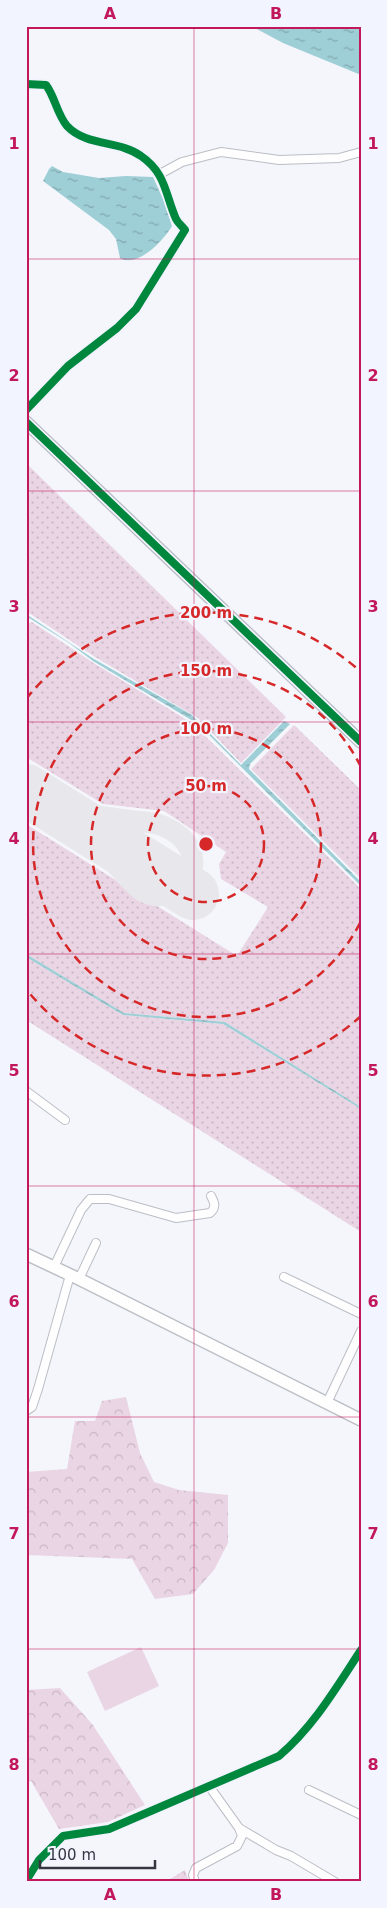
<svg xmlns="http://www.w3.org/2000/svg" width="387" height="1908" font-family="'DejaVu Sans',sans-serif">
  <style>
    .grass { fill: url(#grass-dots) }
    .forest { fill: url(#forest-crowns) }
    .park { fill: #ead5e4 }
    .water { fill: url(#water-ripples) }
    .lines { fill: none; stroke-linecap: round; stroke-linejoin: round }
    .taxiway { stroke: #e8e8ec; stroke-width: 21 }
    .runway { stroke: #e8e8ec; stroke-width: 52 }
    .street-casing { stroke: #bcbec5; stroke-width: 10 }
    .secondary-casing { stroke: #bcbec5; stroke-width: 14 }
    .street { stroke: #fefeff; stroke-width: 8 }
    .secondary { stroke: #fefeff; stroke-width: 11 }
    .cycleway-casing { stroke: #f2f4ff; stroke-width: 11 }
    .cycleway { stroke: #00873e; stroke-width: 8 }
    .grid { fill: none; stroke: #c2185b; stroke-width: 1; stroke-opacity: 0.55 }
    .ring { fill: none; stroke: #d62828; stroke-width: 2.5; stroke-dasharray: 9 6 }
    .centre { fill: #d62828; stroke: #f2f4ff; stroke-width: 2.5 }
    .ring-label { font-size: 15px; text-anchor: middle; font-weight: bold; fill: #d62828; stroke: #f2f4ff; stroke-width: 4.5; stroke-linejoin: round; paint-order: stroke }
    .neatline { fill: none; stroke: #c2185b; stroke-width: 2 }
    .grid-label { font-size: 16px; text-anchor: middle; font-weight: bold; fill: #c2185b }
  </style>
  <defs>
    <pattern id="grass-dots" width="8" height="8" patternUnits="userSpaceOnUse" patternTransform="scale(1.25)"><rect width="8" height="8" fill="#ead5e4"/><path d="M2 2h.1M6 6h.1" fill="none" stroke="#c9b7c5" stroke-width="1.8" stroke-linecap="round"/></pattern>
    <pattern id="forest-crowns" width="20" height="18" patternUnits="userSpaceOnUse" patternTransform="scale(1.25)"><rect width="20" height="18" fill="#ead5e4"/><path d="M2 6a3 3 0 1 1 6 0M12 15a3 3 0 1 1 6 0" fill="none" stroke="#c9b7c5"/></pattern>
    <pattern id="water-ripples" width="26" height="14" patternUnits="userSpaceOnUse" patternTransform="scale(1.25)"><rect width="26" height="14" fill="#9eced6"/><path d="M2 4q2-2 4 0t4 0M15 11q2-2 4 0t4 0" fill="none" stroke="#82a8af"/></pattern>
  </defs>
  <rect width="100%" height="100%" fill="#f5f6fc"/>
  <path class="grass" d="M26,463L286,717L241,763L198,718L95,657L26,611Z
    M32,622L92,662L192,723L361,889V1107L225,1022L124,1013L26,954V824L237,956L268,907L221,879L219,864L226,852L164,811L103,804L26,757V624Z
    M294,725L361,790V879L251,769Z
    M26,957L123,1015L223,1024L361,1109V1232L26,1020Z"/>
  <path class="forest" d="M126,1397L140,1453L154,1482L179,1490L228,1495V1543L214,1570L193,1594L155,1599L132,1559L26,1555V1472L67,1469L75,1421H95L102,1401Z
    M60,1688L93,1725L145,1805L108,1822L59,1829L31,1781L26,1782V1690Z
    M185,1870L189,1882H165Z"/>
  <path class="park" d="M141,1647L159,1686L105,1711L87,1672Z"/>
  <path class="water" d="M251,26H361V75L283,43Z
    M52,166L63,172L99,178L126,176L153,177L163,199L172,226C163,241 138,268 120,258L116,239L109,230L43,181L49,169Z
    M26,614L94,659L192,715L241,765L284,721L290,724L250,764L249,769L361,882V886L198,724L93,661L69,643L26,616Z
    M26,954L124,1013L225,1022L361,1107V1109L223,1024L123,1015L26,957Z"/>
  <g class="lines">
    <path class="taxiway" d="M44,801L54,808L69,812C91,815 112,818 133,821C143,822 154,822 163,826C220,850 185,911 144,892C132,886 96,840 86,827"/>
    <path class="runway" d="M26,790L193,894"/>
    <defs>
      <path id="street" d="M26,84L46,85C55,97 57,114 67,126C87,147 119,140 141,156C166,173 165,194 176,219C178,223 182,226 185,230L136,309L117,328L68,366L26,410
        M160,174L182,162L221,152L279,160L339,158L361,152
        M26,1091L65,1120
        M54,1267L81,1210L90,1199H109L176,1218L210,1213C217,1207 214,1202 211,1196
        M284,1277L361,1314
        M79,1279L96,1243
        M327,1403L361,1331
        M26,1411L32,1407L38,1389L70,1275
        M209,1786L239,1828L276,1850L291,1856L335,1882
        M309,1790L361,1815
        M26,1881L39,1860L63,1836L109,1829L279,1756C314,1726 336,1688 361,1650
        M195,1882L193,1875L196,1868L237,1846L242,1836L239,1828"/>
      <path id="secondary" d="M26,422L361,742
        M26,1254L79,1279L361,1420"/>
    </defs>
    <use href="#street" class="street-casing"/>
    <use href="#secondary" class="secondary-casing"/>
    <use href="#street" class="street"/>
    <use href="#secondary" class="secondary"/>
    <defs>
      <path id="cycleway" d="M26,84L46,85C55,97 57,114 67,126C87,147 119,140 141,156C166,173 165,194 176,219C178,223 182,226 185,230L136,309L117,328L68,366L26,410
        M26,422L361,742
        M26,1881L39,1860L63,1836L109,1829L279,1756C314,1726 336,1688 361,1650"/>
    </defs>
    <use href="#cycleway" class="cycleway-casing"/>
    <use href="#cycleway" class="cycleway"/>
  </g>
  <path class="grid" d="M194,26V1882M26,259H361M26,491H361M26,722H361M26,954H361M26,1186H361M26,1417H361M26,1649H361"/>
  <g class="ring">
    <circle cx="206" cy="844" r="58"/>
    <circle cx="206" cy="844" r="115"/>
    <path d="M360 923A173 173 0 1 1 360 765"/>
    <path d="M361 1016A231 231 0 0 1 26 989M26 699A231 231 0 0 1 361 672"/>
  </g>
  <circle cx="206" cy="844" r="8" class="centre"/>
  <g class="ring-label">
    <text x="206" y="618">200 m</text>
    <text x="206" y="676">150 m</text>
    <text x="206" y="734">100 m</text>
    <text x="206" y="791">50 m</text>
  </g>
  <rect width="387" height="1908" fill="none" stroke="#f2f4ff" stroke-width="55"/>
  <path d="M40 1860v8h115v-8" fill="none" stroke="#343640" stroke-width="2.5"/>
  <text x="48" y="1860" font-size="15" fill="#343640" stroke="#f2f4ff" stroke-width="4" paint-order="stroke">100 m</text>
  <rect x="28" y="28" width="332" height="1852" class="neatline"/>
  <g class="grid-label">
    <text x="110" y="19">A</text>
    <text x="276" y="19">B</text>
    <text x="14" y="149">1</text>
    <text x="373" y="149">1</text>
    <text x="14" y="381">2</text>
    <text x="373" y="381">2</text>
    <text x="14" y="612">3</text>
    <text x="373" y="612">3</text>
    <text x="14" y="844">4</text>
    <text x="373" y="844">4</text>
    <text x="14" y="1076">5</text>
    <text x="373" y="1076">5</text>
    <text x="14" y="1307">6</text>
    <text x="373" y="1307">6</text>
    <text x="14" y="1539">7</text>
    <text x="373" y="1539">7</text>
    <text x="14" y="1770">8</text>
    <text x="373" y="1770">8</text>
    <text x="110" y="1900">A</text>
    <text x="276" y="1900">B</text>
  </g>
</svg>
